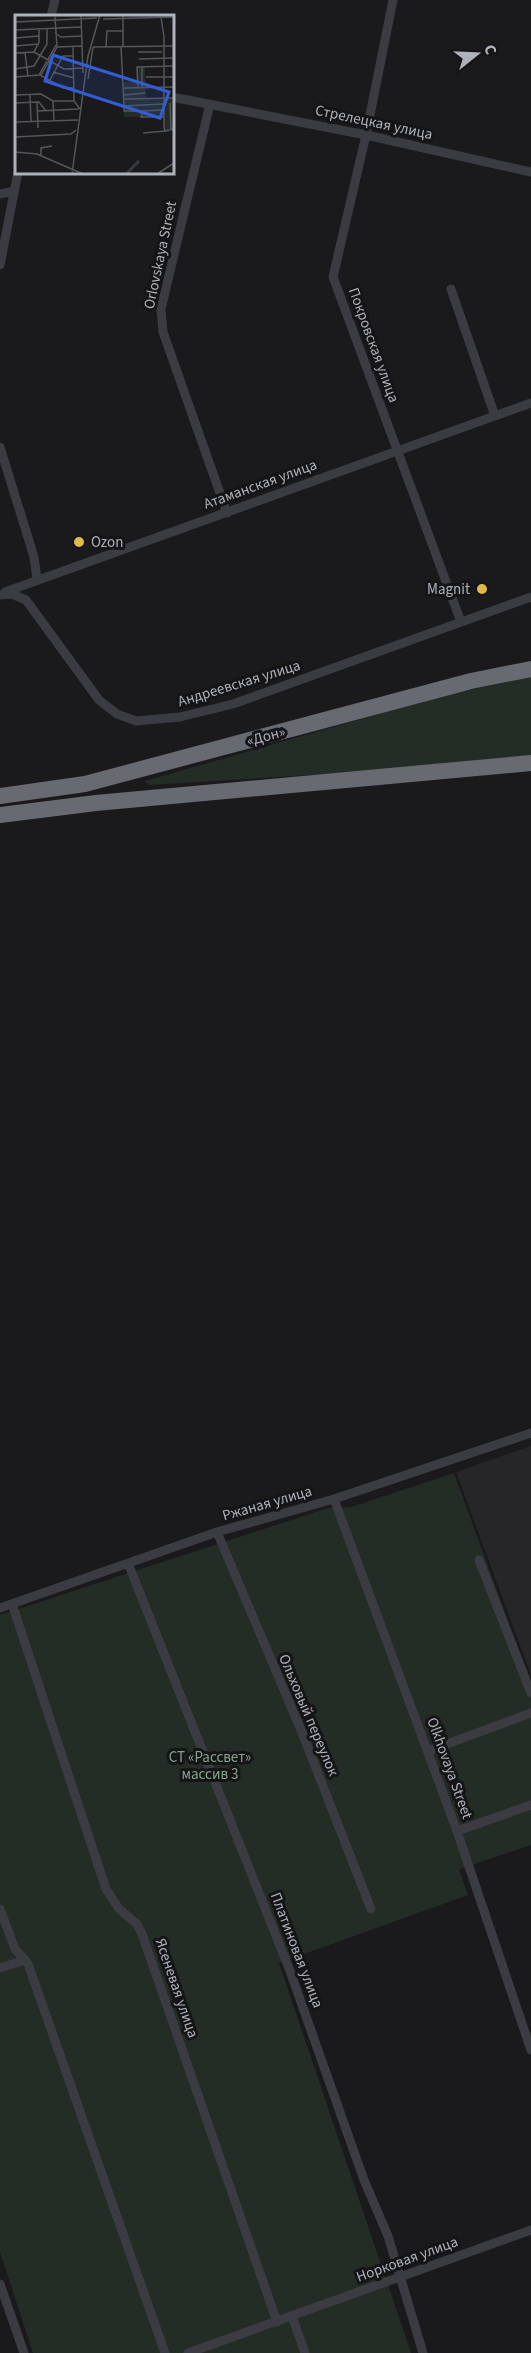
<svg xmlns="http://www.w3.org/2000/svg" width="531" height="2353" font-family="'Source Sans 3',sans-serif">
  <style>
    .built { fill: #262629 }
    .green { fill: #242c26 }
    .lines { fill: none; stroke-linecap: round; stroke-linejoin: round }
    .street { stroke: #3b3c41; stroke-width: 9 }
    .highway { stroke: #686a71; stroke-width: 16 }
    .poi-dot { fill: #e2ba4c; stroke: #151517; stroke-width: 2 }
    .labels { text-anchor: middle; stroke-width: 6; stroke-linejoin: round; paint-order: stroke }
    .street-label { font-size: 15px; fill: #aeb1ba; stroke: #151517 }
    .poi-label { font-size: 15px; fill: #aeb1ba; stroke: #151517; text-anchor: start }
    .park-label { font-size: 15px; fill: #87a38b; stroke: #151517 }
    .inset-river { fill: none; stroke: #333a41; stroke-width: 3 }
    .inset-road { fill: none; stroke: #55565b; stroke-width: 1.5 }
    .view { fill: #335dd4; fill-opacity: 0.15; stroke: #335dd4; stroke-width: 3 }
    .inset-edge { fill: none; stroke: #aeb1ba; stroke-width: 3 }
  </style>
  <rect width="100%" height="100%" fill="#1a1a1c"/>
  <path class="built" d="M531,1446V1675L456,1472Z"/>
  <path class="green" d="M531,677V759L474,765L149,785L145,781L449,694Z
    M454,1473L531,1684V1845L459,1869L468,1895L279,1963L411,2353H33L0,2252V1615L328,1508L351,1507Z"/>
  <g class="lines">
    <path class="street" d="M393,0L366,135L333,277L461,622
      M51,16L55,0
      M172,97L366,135L531,172
      M210,104L161,309L163,332L227,513
      M0,194L14,191
      M0,265L18,172
      M451,289L495,416
      M0,447L34,557L37,579
      M5,592L531,403
      M0,595L12,594L26,600L99,700L117,714L136,721L180,717L233,704L531,597
      M334,1499L457,1831L531,2050
      M217,1532L303,1735L371,1909
      M479,1560L531,1693
      M128,1563L290,1971L364,2180L388,2236L423,2353
      M12,1604L106,1889L119,1909L137,1924L142,1934L277,2322
      M0,1608L217,1532L334,1499L531,1433
      M428,1751L531,1713
      M457,1831L531,1805
      M0,1909L15,1949L25,1960
      M0,1968L25,1960L28,1964L165,2353
      M0,2284L24,2353
      M292,2316L305,2353
      M188,2353L531,2230"/>
    <path class="highway" d="M0,796L85,784L471,681L531,669
      M0,815L96,803L531,763"/>
  </g>
  <g class="poi-dot">
    <circle cx="79" cy="542" r="6"/>
    <circle cx="482" cy="589" r="6"/>
  </g>
  <g class="labels">
    <g class="street-label">
      <text transform="translate(374 122) rotate(12)" y="5">Стрелецкая улица</text>
      <text transform="translate(160 255) rotate(-78)" y="5">Orlovskaya Street</text>
      <text transform="translate(374 345) rotate(70)" y="5">Покровская улица</text>
      <text transform="translate(260 484) rotate(-20)" y="5">Атаманская улица</text>
      <text transform="translate(239 683) rotate(-17)" y="5">Андреевская улица</text>
      <text transform="translate(266 736) rotate(-15)" y="5">«Дон»</text>
      <text transform="translate(267 1503) rotate(-16)" y="5">Ржаная улица</text>
      <text transform="translate(309 1715) rotate(67)" y="5">Ольховый переулок</text>
      <text transform="translate(450 1768) rotate(70)" y="5">Olkhovaya Street</text>
      <text transform="translate(297 1950) rotate(69)" y="5">Платиновая улица</text>
      <text transform="translate(177 1988) rotate(71)" y="5">Ясеневая улица</text>
      <text transform="translate(407 2259) rotate(-20)" y="5">Норковая улица</text>
    </g>
    <g class="poi-label">
      <text x="91" y="547">Ozon</text>
      <text x="470" y="594" text-anchor="end">Magnit</text>
    </g>
    <g class="park-label">
      <text x="210" y="1762">СТ «Рассвет»<tspan x="210" dy="17">массив 3</tspan></text>
    </g>
  </g>
  <g transform="translate(15 15)">
    <rect width="159" height="159" fill="#1a1a1c"/>
    <path d="M122,53H130L131,83H159V115L151,116L149,102H109V67H121Z" fill="#242c26"/>
    <path class="inset-river" d="M111,159L124,146"/>
    <path class="inset-road" d="M66,0L68,58M108,0V31M146,2L149,22M88,4L159,2M0,7L82,3M0,15L66,12M40,18L46,22L67,21M149,22V112L150,116L159,114M0,23L24,21M0,31L24,29M58,31L59,86L65,94M106,31L109,91M42,32L67,31M78,32L159,31M91,32L92,16H108M19,37L49,54L68,53M19,37L24,27V13M123,37H147M0,38L19,37M10,38L13,61M124,44L159,43M127,52V73M0,54L19,51L32,29V13M38,57L59,63M25,60L48,73H59M26,60L42,32L40,2M0,62L24,60L41,30M131,62H159M73,64L78,32M35,65L48,41H58M109,73L159,72M123,73L122,52L159,51M0,80L26,79L38,86H59M15,80L16,107M109,80L130,78M109,84L159,83M38,86L39,106M22,87L23,113M0,88L24,87L31,96M155,88L156,115M109,91L148,89M109,91V96H126M23,96L64,94M125,102H149M127,102V96L148,95M0,107L63,105M128,118L150,116M0,122L56,119L61,115M0,137L22,139L68,159M26,140V133L37,131M57,159L73,41L85,0M142,159L159,148"/>
    <path class="view" d="M38,40L154,77L145,103L30,66Z"/>
    <rect width="159" height="159" class="inset-edge"/>
  </g>
  <g transform="translate(477 54) rotate(72)" stroke="#151517" stroke-width="4.5" paint-order="stroke">
  <path d="M0-4.5L10 22L0 15L-10 22Z" fill="#aeb1ba"/>
  <text y="-9" font-size="16" font-weight="bold" text-anchor="middle" fill="#aeb1ba">С</text>
  </g>
</svg>
